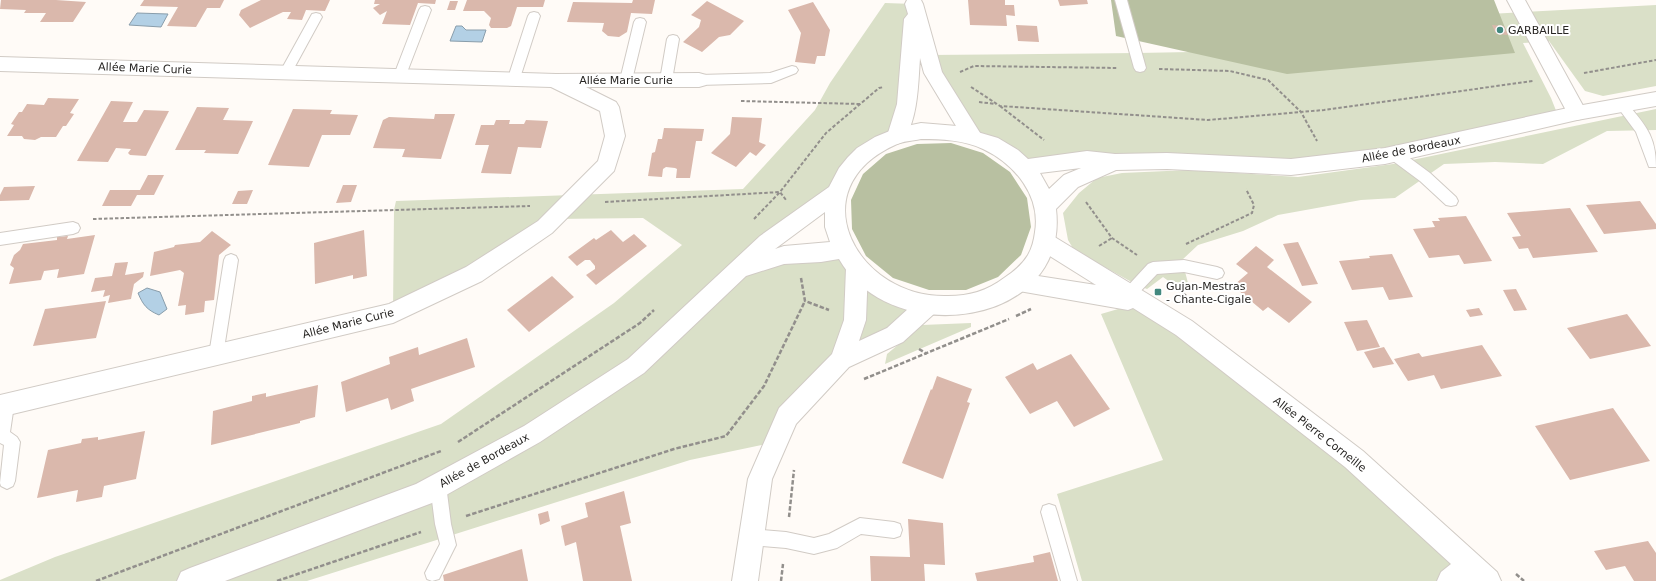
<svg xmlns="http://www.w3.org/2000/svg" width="1656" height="581" font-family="'DejaVu Sans',sans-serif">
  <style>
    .green { fill: #dae0c8 }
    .forest { fill: #b8c0a1 }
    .water { fill: #b3d0e5; stroke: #899dab }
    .building { fill: #dab8ac }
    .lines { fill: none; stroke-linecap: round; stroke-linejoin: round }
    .lane-casing { stroke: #d1cbc5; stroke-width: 2 }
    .street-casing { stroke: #d1cbc5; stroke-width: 2 }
    .secondary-casing { stroke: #d1cbc5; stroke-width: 2 }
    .path-far1 { stroke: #928f8c; stroke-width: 2; stroke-dasharray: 3.5 2; stroke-linecap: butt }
    .path { stroke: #928f8c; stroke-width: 2.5; stroke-dasharray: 4.5 2; stroke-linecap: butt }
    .lane { fill: #fff; fill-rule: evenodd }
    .street { fill: #fff; fill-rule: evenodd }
    .secondary { fill: #fff; fill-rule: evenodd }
    .poi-dot { fill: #43887e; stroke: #fff; stroke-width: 1.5 }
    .labels { text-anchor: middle; stroke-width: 4; stroke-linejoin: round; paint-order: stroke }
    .poi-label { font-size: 11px; fill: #272523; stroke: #fff; text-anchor: start }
    .street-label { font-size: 11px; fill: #272523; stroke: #fff }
  </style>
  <rect width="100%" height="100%" fill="#fffbf7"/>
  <path class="green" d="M885,3L914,4L909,82L890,139L837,193L739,269L843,249L857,268L928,305L841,360L776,442L690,460L307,581H0V580L55,557L441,424L614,303L682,245L643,218L553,219L393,313L394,210L396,201L743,189L815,110L830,83Z
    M1656,5V86L1603,96L1585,91L1549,41L1523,43L1551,98L1559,118L1385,156L1024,168L972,136L928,55L1137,53L1353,49L1341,22Z
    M1656,109V130L1607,131L1543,164L1495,162L1444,164L1395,198L1361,200L1278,215L1243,231L1198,245L1182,260L1188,283L1178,288L1163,277L1147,289L1137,285L1074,250L1068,240L1063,213L1079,193L1097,178L1122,173L1189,170L1298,177L1393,164Z
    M1142,302L1471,565L1450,581H1082L1057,494L1163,460L1101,314Z
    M971,323V327L885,364L887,354L922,325Z"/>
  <path class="forest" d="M1111,0H1494L1515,53L1287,74L1116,36Z
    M951,143L983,153L1010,172L1027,198L1031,227L1021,255L998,277L966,290H929L893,278L866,256L852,229L851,200L863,174L886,154L917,144Z"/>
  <path class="water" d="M137,13L168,14L161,27L129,25Z
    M456,26H462L466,30H486L482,42L450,41Z
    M147,288L160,292L167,309L159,315C147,310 143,305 138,293Z"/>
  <path class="building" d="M1,0H56L86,2L73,22H40L46,13H24L26,10L0,9Z
    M144,0H224L220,8H207L196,27L167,26L178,7L140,6Z
    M261,0H330L325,11L306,10L302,20L287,19L291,12H283L250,28L239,15L241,10Z
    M375,0H436L435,4L418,3L410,25L382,24L387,11L380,15L373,8L380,4H374Z
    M467,0H545L543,7H517L511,26L507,28H491L489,25L491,18L484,11H463Z
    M633,0H655L652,14L631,13L627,32L619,37L608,36L602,31L604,23L567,22L573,2L632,3Z
    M968,0H1005V5H1014L1015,16L1006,15L1007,26L970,25Z
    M1058,0H1087L1088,4L1060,6Z
    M450,1H458L455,10H447Z
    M707,1L744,21L730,35L719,37L702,52L683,42L699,27L701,20L691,15Z
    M813,2L830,30L825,56H817L815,64L795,62L801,33L788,10Z
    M1016,25L1037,26L1039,42L1018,41Z
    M1492,25L1504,26L1508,35L1496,34Z
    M48,98L79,99L70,113L74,114L66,126H63L56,137H41L35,140L24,139L22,136H7L14,125L11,124L19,112H22L27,104L44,105Z
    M111,101L133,102L123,122H137L144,110L169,111L146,156L130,155L128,153L131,149L116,148L108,162L77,161Z
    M197,107L229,108L223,120L253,121L238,154L204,153L206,150H175Z
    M293,109L332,110L330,114L358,115L350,135H322L309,167L268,165Z
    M435,114H455L441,159L402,157L405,149L373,148L383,120L389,117L434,119Z
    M732,117L762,118L759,142L766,145L756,156L750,152L736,167L711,153L730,134Z
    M496,120H510L509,124H524L526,120L548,121L541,148L518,147L511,174L481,173L489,145H475L481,125H494Z
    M664,128L704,129L702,141H696L690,178H676L677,169L675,168L666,167L663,169L662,177L648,176L652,153L655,152L658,139H662Z
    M148,175H164L154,195H137L131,206H102L110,190H140Z
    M343,185H357L351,202L336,203Z
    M35,186L29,200L0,201V195L4,187Z
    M253,190L247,204H232L238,191Z
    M1640,201L1656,224V229L1604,234L1586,205Z
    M1570,208L1598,252L1533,258L1528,248L1519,249L1512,237L1521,236L1507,213Z
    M1466,216L1492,261L1464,264L1459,255L1429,258L1413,229L1435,227L1432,221H1440L1438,218Z
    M364,230L367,276L353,279V275L315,284L314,243Z
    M611,230L623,242L634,234L647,246L596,285L586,275L595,269V266L590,260H585L577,266L568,257L594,238L596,240Z
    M212,231L231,245L219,255L214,300L205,301L204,312L185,315L186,305L178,306L184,273L180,270L150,276L154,252L174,247L175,245L200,242Z
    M95,235L84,274L57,278L59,269L44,271L41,280L9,284L14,268L10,265L14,255L20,250L23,244L57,240V237L68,236L67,239Z
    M1298,242L1318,284L1302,286L1283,244Z
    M1256,246L1274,260L1267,267L1312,302L1289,323L1268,307L1263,311L1233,286L1248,273L1236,264Z
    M1392,254L1413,297L1389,300L1383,287L1352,290L1339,261L1370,258L1369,256Z
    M128,262L125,275L144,272L143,277L134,284L131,299L108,303L110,295L103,297L105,290L91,292L95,278L112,276L115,263Z
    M552,276L574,297L529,332L507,310Z
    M1516,289L1527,310L1514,311L1503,290Z
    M106,301L96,338L33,346L45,309Z
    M1479,308L1483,315L1470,317L1466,310Z
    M1627,314L1651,346L1590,359L1567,328Z
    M1367,320L1380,347L1357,351L1344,322Z
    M467,338L475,367L411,389L414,401L391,410L388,398L346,412L341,382L390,364L389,357L418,347L419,355Z
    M1482,345L1502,376L1441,389L1434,375L1408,381L1394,359L1419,353L1422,357Z
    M1384,347L1394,364L1373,368L1364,352Z
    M1071,354L1110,409L1074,427L1057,401L1030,414L1005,377L1033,363L1037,370Z
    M937,376L972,389L967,402L970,403L943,479L902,463L931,389L932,390Z
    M318,385L315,417L300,421V423L211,445L213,411L252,401V396L266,393V397Z
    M1613,408L1650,461L1570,480L1535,426Z
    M145,431L136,479L104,486L102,497L76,502L78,490L37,498L48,450L81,443L82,439L98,437V440Z
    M624,491L631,523L620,526L632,581H583L576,542L565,546L561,526L588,517L585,503Z
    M548,511L550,521L540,525L538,514Z
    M908,519L943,523L945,565L924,564L925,581H871L870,556L910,557Z
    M1648,541L1656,553V581H1634L1625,566L1606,570L1594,551Z
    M522,549L528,581H444L443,575Z
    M1050,552L1058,581H977L975,573L1034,562L1033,556Z"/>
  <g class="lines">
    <defs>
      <path id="lane" d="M1115,0H1127L1146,68L1144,71L1140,72L1136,71L1134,68Z
        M425,6L429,7L431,10L406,75L404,78L400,80L396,78L394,75L419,10L421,7Z
        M534,12L538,13L540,16L520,78L518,81L514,83L510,81L508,78L528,16L530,13Z
        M316,13L320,14L322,17L292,72L290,75L286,76L282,75L280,72L312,14Z
        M640,18L644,19L646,22L632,80L630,83L626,85L622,83L620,80L634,22L636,19Z
        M673,35L677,36L679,39L672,80L670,83L666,85L662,83L660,80L667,39L669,36Z
        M792,66L796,67L798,70L796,73L771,83L699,85L695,83L693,80L695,77L699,75L770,73Z
        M1622,100L1626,102C1645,125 1656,135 1656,167H1649L1636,132L1616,105L1618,102Z
        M1394,149L1399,150L1430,173L1456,197L1458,201L1456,205L1451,206L1446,205L1420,181L1389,158L1388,154L1389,150Z
        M73,222L78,224L80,228L78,232L73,234L0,245V233Z
        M231,254L236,256L238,260L223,355L221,360L216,362L211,360L209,355L224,260L226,256Z
        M1184,260L1217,267L1222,269L1224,273L1222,277L1217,279L1184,272L1157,274L1134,298L1129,300L1124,298L1122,294L1124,290L1148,264L1153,262Z
        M6,398L11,400L14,405L10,432L17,437L20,442L15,481L13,486L7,489L1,486L0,483L4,445L0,443V402Z
        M438,477L444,480L446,485L451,524L456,545L439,579L432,581L427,579L425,573L440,544L435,524L430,485L432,480Z
        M1049,504L1055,506L1057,512L1077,581H1061L1041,512L1043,506Z
        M860,518L894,522L900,524L902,530L900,536L894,538L861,534L837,548L814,554L786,548L751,545L745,543L743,537L745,531L751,529L786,532L814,538L829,534Z"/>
      <path id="street" d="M907,0H921L923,4L942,72L982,136L979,141L972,144L965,141L924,73L920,58C918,87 918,116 904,141L897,144L890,141L887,136L897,104L904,19L908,14L905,4Z
        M1507,0H1525L1587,113L1584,118L1577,120L1570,118Z
        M0,57L556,74L699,73L706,75L709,80L706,85L699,87H586L616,102L619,107L625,136L614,171L552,233L482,281L393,323L0,417V395L389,304L466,267L538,221L598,161L605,136L600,111L551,87L0,71Z
        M1045,233L1053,236L1192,321L1363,451L1497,572L1501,581H1437L1441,572L1451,564L1345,467L1176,335L1133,308L1128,310L1019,291L1011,289L1008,282L1011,275L1019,273L1096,285L1037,248L1034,242L1037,236Z
        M857,259L865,261L868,268L866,320L859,341L887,328L920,298L928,295L936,298L939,305L936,312L903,342L849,367L796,424L772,479L758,581H732L748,479L779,408L832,354L844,320L846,268L849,261Z"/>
      <path id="secondary" d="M1656,92V106L1577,120L1385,164L1291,175L1167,169L1116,170L1078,187L1056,209C1070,328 890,350 839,259L821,262L784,264L746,276L644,373L540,442L432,503L225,581H177L181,572L190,568L416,484L524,426L628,359L760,236L829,187L839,168L848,157L857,148L875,137L897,128L921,123L957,126L998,138L1018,150L1028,159L1087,151L1115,154L1167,153L1291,159L1385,148L1577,106ZM921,139C942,139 964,140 983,149C1015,164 1041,196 1035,232C1034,240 1032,248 1028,255C1022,265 1013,272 1004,278C987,291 969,296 948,296C857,299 798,189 895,145C903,141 912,141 921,139ZM1081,168L1064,175L1049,189L1040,173ZM825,212V227L830,242L784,246L775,249Z"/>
    </defs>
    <use href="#lane" class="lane-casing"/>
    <use href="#street" class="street-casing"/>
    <use href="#secondary" class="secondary-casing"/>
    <path class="path-far1" d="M1159,69L1230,71L1268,80L1301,112L1317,141
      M960,72L974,66L1118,68
      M1584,73L1656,60
      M971,87L1000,106L1208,120L1324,110L1533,81
      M741,101L860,104
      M979,102L996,104
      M1000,106L1044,140
      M605,202L780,192L786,200
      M1086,202L1112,238L1137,255
      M93,219L530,206
      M754,219L780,192L826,133L879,88L884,87
      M1186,244L1252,213L1254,205L1246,189
      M1099,246L1112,238"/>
    <path class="path" d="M801,278L805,301L829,310
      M1178,289L1192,301
      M1016,316L1031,309
      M919,349L927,354
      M864,379L1009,319
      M458,442L640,323L654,310
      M466,516L674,449L726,436L764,386L805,301
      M789,517L794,470
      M1516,574L1524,581
      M96,581L441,451
      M277,581L421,532
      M781,581L783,564"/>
    <use href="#lane" class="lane"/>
    <use href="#street" class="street"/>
    <use href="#secondary" class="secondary"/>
  </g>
  <g class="poi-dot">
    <circle cx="1500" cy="30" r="4"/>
    <rect x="1154" y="288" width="8" height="8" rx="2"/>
  </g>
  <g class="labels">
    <g class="poi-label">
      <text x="1508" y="34">GARBAILLE</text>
      <text x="1166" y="290">Gujan-Mestras<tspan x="1166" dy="13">- Chante-Cigale</tspan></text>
    </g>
    <g class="street-label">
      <text transform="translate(145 68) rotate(2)" y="4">Allée Marie Curie</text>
      <text x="626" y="84">Allée Marie Curie</text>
      <text transform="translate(1411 149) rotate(-11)" y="4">Allée de Bordeaux</text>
      <text transform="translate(348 323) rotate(-14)" y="4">Allée Marie Curie</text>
      <text transform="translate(1320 434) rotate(38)" y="4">Allée Pierre Corneille</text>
      <text transform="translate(484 460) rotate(-29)" y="4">Allée de Bordeaux</text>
    </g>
  </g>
</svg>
